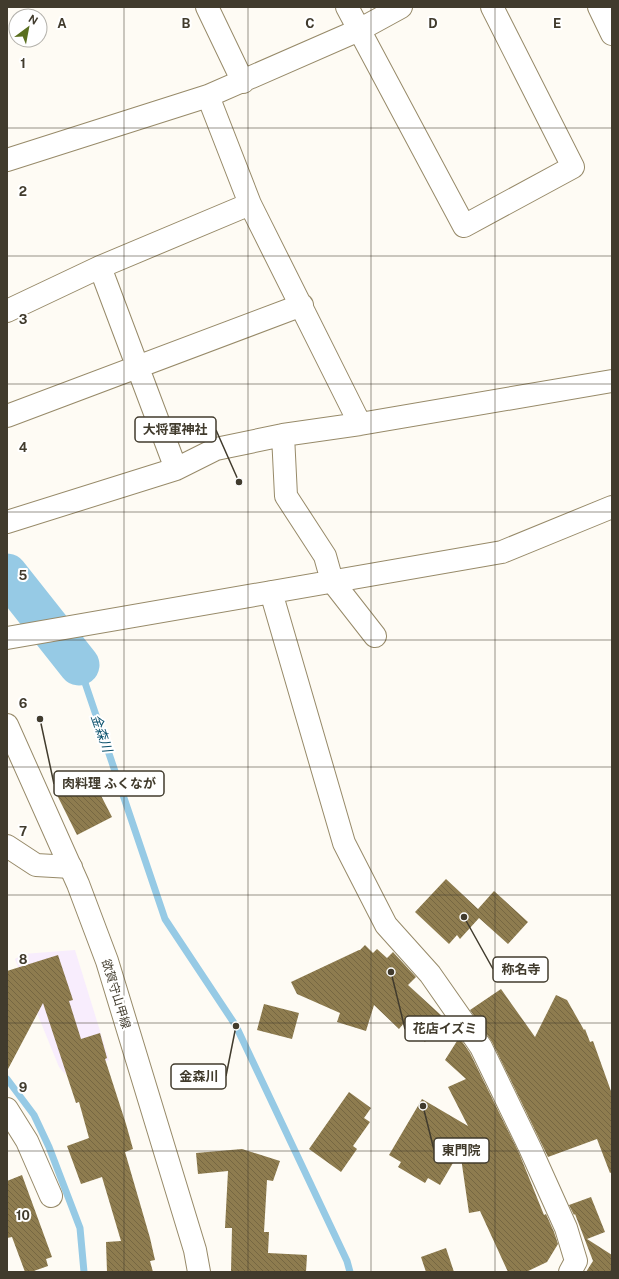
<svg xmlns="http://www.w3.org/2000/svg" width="619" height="1279" font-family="'Public Sans','Noto Sans JP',sans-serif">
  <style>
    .commercial { fill: #f8edfd }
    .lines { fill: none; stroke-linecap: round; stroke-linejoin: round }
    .stream { stroke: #96cae5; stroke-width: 7 }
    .river { stroke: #96cae5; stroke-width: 41 }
    .building { fill: url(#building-back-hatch) }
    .minor-casing { stroke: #978a69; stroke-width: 24 }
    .major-casing { stroke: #978a69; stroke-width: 24 }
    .minor { stroke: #fff; stroke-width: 22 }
    .major { stroke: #fff; stroke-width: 22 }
    .grid { fill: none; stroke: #413b2d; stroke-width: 1; stroke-opacity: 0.55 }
    .labels { text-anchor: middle; stroke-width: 4; stroke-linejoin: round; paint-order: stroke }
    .street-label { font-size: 12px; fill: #413b2d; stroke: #fff }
    .water-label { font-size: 13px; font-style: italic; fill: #0d526d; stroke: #fff }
    .grid-label { font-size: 13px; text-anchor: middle; font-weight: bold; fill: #413b2d; stroke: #fff; stroke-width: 4; stroke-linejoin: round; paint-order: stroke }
    .leader { fill: none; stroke: #413b2d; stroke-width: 1.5 }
    .callout-dot { fill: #413b2d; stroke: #fff; stroke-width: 1.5 }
    .callout { fill: #fff; stroke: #413b2d; stroke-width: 1.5 }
    .callout-label { font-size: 13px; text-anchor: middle; font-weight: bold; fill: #413b2d }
  </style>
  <defs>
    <pattern id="building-back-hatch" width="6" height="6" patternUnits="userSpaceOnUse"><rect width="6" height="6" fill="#8e7c4f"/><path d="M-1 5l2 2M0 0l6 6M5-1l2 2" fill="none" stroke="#766742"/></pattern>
  </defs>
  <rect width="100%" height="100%" fill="#fefbf4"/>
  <path class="commercial" d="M75,950L109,1060L65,1074L59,1067L15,959L23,954Z"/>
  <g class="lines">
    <path class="stream" d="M79,665L165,919L236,1026L347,1261L350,1272
      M7,1079L34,1115L49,1147L80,1228L84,1272"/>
    <path class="river" d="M7,574L79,665"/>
  </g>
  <path class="building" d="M92,778L112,817L77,835L57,795Z
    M446,879L478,909L494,891L528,922L508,944L479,918L460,939L457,935L449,944L415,912Z
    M365,945L373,953L377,949L387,958L393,952L416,977L408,985L443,1017L425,1042L404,1023L399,1029L374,1005L366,1031L337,1022L340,1013L297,994L291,982L359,950H360Z
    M58,955L73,1000L69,1001L81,1039L100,1033L107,1058L105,1059L126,1124L133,1149L125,1152L150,1238L155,1260L150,1261L153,1272H107L106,1242L121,1241L102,1177L81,1184L67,1146L89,1138L79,1102L76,1103L43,1003L7,1071V971Z
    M501,989L535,1037L556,995L567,1000L584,1030L585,1029L590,1042L593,1041L612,1094V1172L610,1173L597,1139L548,1157L492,1042L470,1010Z
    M264,1004L299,1013L292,1039L257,1030Z
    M450,1024L470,1053L519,1153L544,1215L546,1214L554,1232L558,1244L547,1262L526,1272H508L480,1211L469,1213L460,1151L440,1185L428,1178L425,1183L398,1167L401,1162L389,1155L422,1099L468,1126L448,1087L466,1079L445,1060L457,1041L440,1030Z
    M349,1092L371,1108L364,1118L370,1122L353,1146L357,1149L341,1172L309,1149Z
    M242,1149L280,1161L273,1181L267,1180L264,1232H269L268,1253L307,1255L306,1272H231L232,1228H225L228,1171L198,1174L196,1153Z
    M22,1175L52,1257L46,1259L48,1266L31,1272H25L12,1237L7,1238V1181Z
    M591,1197L605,1232L587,1239L612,1255V1272H586L593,1261L575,1214L574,1215L569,1205Z
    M446,1248L454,1272H426L421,1257Z"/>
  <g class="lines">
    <defs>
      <path id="minor" d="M207,7L243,82
        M347,7L464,226L573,167L492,7
        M599,7L612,34
        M208,96L250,204L360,424
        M7,160L208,96L359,30L401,7
        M100,267L176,469
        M7,311L100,267L250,204
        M7,416L302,305
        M283,435L286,496L325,556L332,581L375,636
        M7,522L176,469L216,449L283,435L360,424L612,381
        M271,592L344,843L386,925L430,974L481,1047L530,1148L566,1228L576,1261L570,1272
        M7,638L502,552L612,507
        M7,846L36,865L71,867
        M7,1109L27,1141L51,1196"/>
      <path id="major" d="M7,725L78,884L107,961L195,1250L199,1272"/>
    </defs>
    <use href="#minor" class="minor-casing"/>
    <use href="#major" class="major-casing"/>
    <use href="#minor" class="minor"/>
    <use href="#major" class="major"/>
  </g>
  <path class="grid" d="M124,7V1272M248,7V1272M371,7V1272M495,7V1272M7,128H612M7,256H612M7,384H612M7,512H612M7,640H612M7,767H612M7,895H612M7,1023H612M7,1151H612"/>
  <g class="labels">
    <g class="street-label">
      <text transform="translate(116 994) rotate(73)" y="4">欲賀守山甲線</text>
    </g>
    <g class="water-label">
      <text transform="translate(102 733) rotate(71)" y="5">金森川</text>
    </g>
  </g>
  <g class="grid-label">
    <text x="62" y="28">A</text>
    <text x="186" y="28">B</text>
    <text x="310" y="28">C</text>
    <text x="433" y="28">D</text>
    <text x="557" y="28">E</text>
    <text x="23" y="68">1</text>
    <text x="23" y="196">2</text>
    <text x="23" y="324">3</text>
    <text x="23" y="452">4</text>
    <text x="23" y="580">5</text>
    <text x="23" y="708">6</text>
    <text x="23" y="836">7</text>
    <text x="23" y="964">8</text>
    <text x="23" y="1092">9</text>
    <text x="23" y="1220">10</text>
  </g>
  <path class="leader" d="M239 482L216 430M40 719L54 784M464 917L493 969M391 972L405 1029M236 1026L226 1076M423 1106L434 1150"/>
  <g class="callout-dot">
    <circle cx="239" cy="482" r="4"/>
    <circle cx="40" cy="719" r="4"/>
    <circle cx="464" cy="917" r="4"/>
    <circle cx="391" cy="972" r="4"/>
    <circle cx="236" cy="1026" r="4"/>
    <circle cx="423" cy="1106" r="4"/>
  </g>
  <g class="callout">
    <rect x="135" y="417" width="81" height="25" rx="4"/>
    <rect x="54" y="771" width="110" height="25" rx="4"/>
    <rect x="493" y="957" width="55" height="25" rx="4"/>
    <rect x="405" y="1016" width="81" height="25" rx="4"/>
    <rect x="171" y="1064" width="55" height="25" rx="4"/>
    <rect x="434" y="1138" width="55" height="25" rx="4"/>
  </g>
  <g class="callout-label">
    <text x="175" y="434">大将軍神社</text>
    <text x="109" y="788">肉料理 ふくなが</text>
    <text x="521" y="974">称名寺</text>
    <text x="445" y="1033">花店イズミ</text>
    <text x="199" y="1081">金森川</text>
    <text x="461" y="1155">東門院</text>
  </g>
  <rect width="619" height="1279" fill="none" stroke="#413b2d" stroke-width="16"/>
  <g transform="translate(28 28) rotate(32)"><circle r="19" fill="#ffffff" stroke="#b3b1ab"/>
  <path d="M0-3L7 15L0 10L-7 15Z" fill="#5a6f1f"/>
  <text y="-6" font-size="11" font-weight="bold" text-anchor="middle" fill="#413b2d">N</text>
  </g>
</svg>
